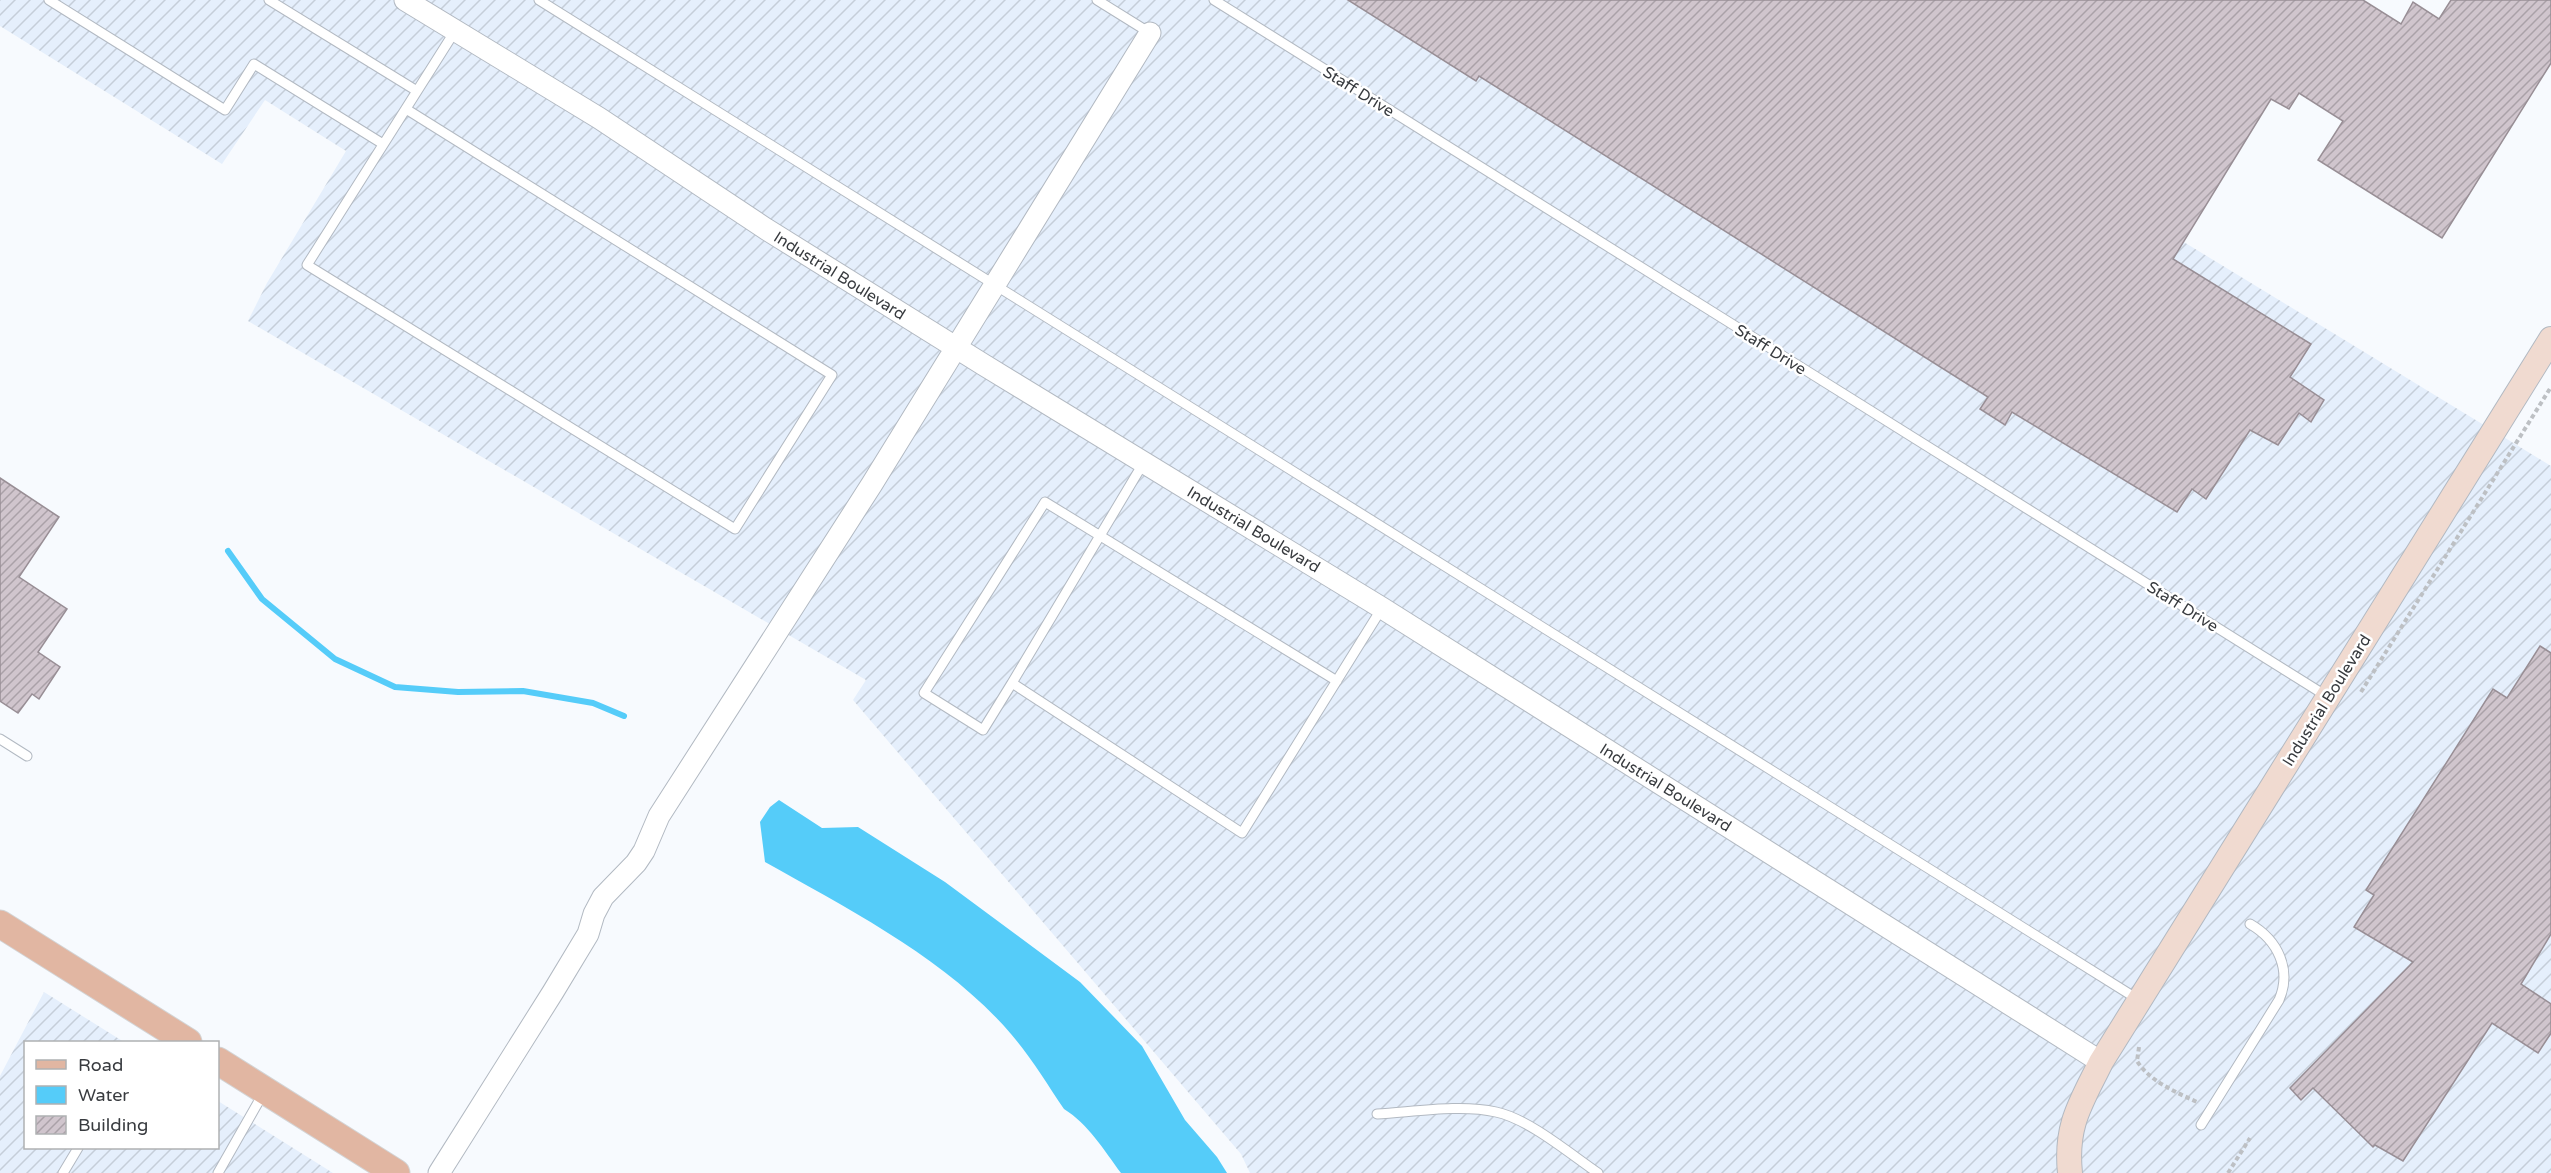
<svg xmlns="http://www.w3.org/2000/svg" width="2551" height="1173" font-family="'Varela Round',sans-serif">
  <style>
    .industrial { fill: url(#industrial-furrows) }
    .water { fill: #55ccf9 }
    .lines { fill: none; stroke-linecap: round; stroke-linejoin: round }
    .stream { stroke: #55ccf9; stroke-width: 6 }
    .building { fill: url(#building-hatch); stroke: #988e95; stroke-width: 1.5 }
    .service-casing { stroke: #b2b9c2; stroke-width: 11 }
    .tertiary-casing { stroke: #b2b9c2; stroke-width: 23 }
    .secondary-casing { stroke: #b2b9c2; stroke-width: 26 }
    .primary-casing { stroke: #d3d4d5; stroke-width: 29 }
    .path { stroke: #bdc0c4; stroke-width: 4; stroke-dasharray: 4.5 3; stroke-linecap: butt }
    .service { stroke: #fff; stroke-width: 9 }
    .tertiary { stroke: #fff; stroke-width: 21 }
    .secondary { stroke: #f0dad0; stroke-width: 24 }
    .primary { stroke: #e1b6a2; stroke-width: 27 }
    .labels { text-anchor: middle; stroke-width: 5; stroke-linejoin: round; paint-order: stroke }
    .street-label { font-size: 16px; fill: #383b3f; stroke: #fff }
  </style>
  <defs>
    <pattern id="industrial-furrows" width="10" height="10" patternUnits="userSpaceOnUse" patternTransform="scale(1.5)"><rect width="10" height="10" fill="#e5effc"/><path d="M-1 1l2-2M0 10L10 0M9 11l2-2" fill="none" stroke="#c5ced9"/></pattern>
    <pattern id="building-hatch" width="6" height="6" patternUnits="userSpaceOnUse" patternTransform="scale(1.5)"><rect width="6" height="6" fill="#d0c5cd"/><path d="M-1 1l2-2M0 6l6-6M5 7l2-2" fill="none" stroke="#aaa1a8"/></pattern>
  </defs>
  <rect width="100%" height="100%" fill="#f7fafe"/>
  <path class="industrial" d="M0,0H1787L2551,466V1173H1250L1241,1154L853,700L866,680L248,321L267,283L346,151L265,100L222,164L0,26Z
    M44,992L124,1042H26V1148H218V1101L333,1173H0V1076Z"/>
  <path class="water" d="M779,800L822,828L858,827L945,882L1080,982L1142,1046L1185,1120L1217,1157L1227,1173H1121C1104,1150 1088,1124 1064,1109C1047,1084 1031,1057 1011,1034C947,959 850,910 765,862L760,822L770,807Z"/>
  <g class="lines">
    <path class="stream" d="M228,551L262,599L335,659L395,687L458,692L523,691L593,703L624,716"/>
  </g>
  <path class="building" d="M1348,0H2363L2401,24L2413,2L2439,19L2451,0H2551V63L2442,238L2318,160L2343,121L2299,93L2289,109L2271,99L2173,259L2311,344L2290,377L2324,400L2311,422L2299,413L2278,445L2250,430L2206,499L2192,489L2177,512L2012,412L2005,425L1980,409L1988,397L1479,76L1476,81Z
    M0,478L59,517L19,577L67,609L38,652L60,667L39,699L32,694L18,713L0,701Z
    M2540,646L2551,653V934L2521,984L2551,1004V1033L2538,1053L2492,1023L2403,1161L2375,1145L2373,1147L2313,1088L2301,1100L2290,1088L2413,962L2354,927L2374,895L2366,890L2493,689L2507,698Z"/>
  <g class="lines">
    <defs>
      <path id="service" d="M49,0L225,110L254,64L383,144
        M269,0L417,91
        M539,0L2139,1000
        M1097,0L1150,33
        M1214,0L2328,697
        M406,109L832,375L735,529L307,265L455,31
        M1337,681L1045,502L924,693L983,730L1012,683L1242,833L1382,608
        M1012,683L1144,462
        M0,739L27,756
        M1377,1114C1413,1112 1461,1104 1496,1112C1529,1119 1570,1154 1598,1173
        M2201,1125L2279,1000C2292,970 2278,940 2250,924
        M63,1173L78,1148
        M218,1173L264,1092"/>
      <path id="tertiary" d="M405,0L599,118L766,229L984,365L1382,608L2101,1062
        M439,1173L553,992L588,934L594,914L603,897L636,863L644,851L659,816L872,484L1150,33"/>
      <path id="secondary" d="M2070,1173C2065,1125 2081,1103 2101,1062L2551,339"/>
      <path id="primary" d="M0,924L188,1042
        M218,1061L396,1173"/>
    </defs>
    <use href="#service" class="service-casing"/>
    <use href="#tertiary" class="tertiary-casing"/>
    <use href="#secondary" class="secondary-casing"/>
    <use href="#primary" class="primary-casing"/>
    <path class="path" d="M2361,692L2551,387
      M2139,1047L2137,1061C2150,1082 2178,1093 2199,1103
      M2228,1173L2250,1138"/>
    <use href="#service" class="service"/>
    <use href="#tertiary" class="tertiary"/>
    <use href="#secondary" class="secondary"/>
    <use href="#primary" class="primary"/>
  </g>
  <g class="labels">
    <g class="street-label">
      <text transform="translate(1359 91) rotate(32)" y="6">Staff Drive</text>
      <text transform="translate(840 275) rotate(32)" y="6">Industrial Boulevard</text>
      <text transform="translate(1771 349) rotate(32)" y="6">Staff Drive</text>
      <text transform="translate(1254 529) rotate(31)" y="6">Industrial Boulevard</text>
      <text transform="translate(2183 606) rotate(32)" y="6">Staff Drive</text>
      <text transform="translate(2326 700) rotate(-58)" y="6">Industrial Boulevard</text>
      <text transform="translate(1666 787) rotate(32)" y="6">Industrial Boulevard</text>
    </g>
  </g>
  <rect x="24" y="1041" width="195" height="108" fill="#ffffff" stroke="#afb1b2" stroke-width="1.5"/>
  <rect x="36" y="1060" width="30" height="9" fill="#e1b6a2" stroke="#afb1b2" stroke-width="1.5"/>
  <text x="78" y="1071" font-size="18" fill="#383b3f">Road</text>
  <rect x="36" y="1086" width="30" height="18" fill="#55ccf9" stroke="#afb1b2" stroke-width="1.5"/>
  <text x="78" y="1101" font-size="18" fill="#383b3f">Water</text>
  <rect x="36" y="1116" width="30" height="18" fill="url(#building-hatch)" stroke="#afb1b2" stroke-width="1.5"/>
  <text x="78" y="1131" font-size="18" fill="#383b3f">Building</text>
</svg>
